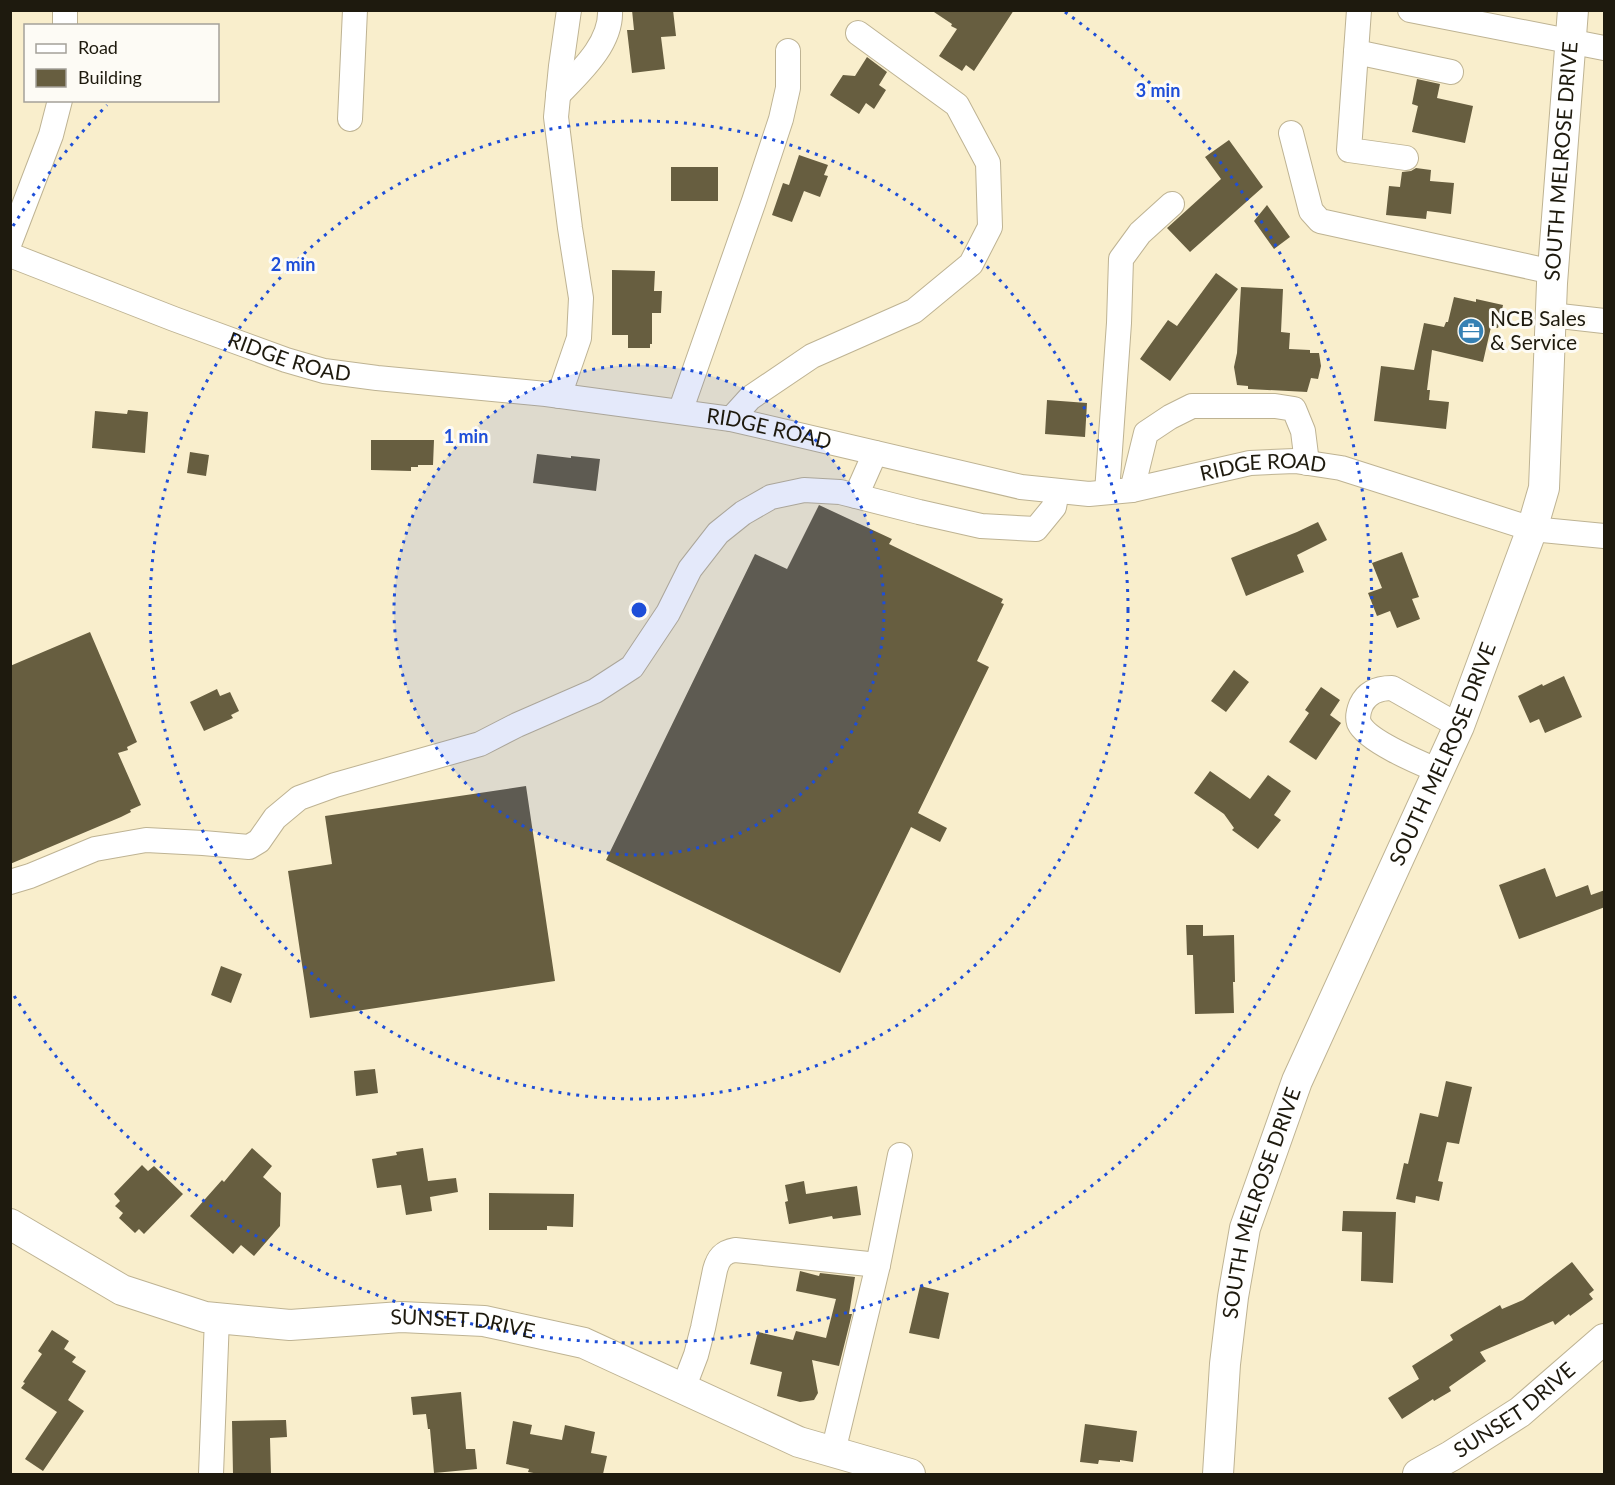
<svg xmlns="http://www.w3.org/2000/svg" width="1615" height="1485" font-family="Lato,sans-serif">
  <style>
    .building { fill: #675e40 }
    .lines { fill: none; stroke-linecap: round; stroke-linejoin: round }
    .minor-casing { stroke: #beb393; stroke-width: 26 }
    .major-casing { stroke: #beb393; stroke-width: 32 }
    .minor { stroke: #fff; stroke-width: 24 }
    .major { stroke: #fff; stroke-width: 30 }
    .ring { fill: none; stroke: #1d4ed8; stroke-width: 3; stroke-dasharray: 3 6 }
    .labels { text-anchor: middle; stroke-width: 6; stroke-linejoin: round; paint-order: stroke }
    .street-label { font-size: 21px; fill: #1e1a0e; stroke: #fdfbf5 }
    .poi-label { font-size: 21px; fill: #1e1a0e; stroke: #fdfbf5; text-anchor: start }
    .centre { fill: #1d4ed8; stroke: #fdfbf5; stroke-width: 3 }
    .ring-label { font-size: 18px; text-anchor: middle; font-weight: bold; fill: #1d4ed8; stroke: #fdfbf5; stroke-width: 6; stroke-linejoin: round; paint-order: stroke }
  </style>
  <rect width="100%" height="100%" fill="#f9eecc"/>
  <path class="building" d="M632,10H673L676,36L661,37L665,69L632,73L627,30H634Z
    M931,10H1014L974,71L966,65L962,71L939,56L957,29L951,26L952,24Z
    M867,57L887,72L879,85L886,90L874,109L866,103L859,114L830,95L843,75L855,76Z
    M1417,79L1440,84L1437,98L1473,106L1465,143L1412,132L1418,106L1412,104Z
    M1229,140L1263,187L1190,252L1167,228L1221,179L1205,157Z
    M799,155L828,165L824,175L828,176L820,197L804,191L792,222L772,215L783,183L789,185Z
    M671,167H718V201H671Z
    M1416,168L1431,170L1430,181L1454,183L1451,214L1427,211L1426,219L1386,215L1389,186L1400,187L1402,172L1411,171Z
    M1267,205L1290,237L1274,249L1254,221Z
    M612,270L655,271L654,291H662L661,313H652V344H650V348H628V335H612Z
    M1216,273L1238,289L1170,381L1140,359L1168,320L1177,326Z
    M1241,287L1283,289L1281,332L1290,333L1289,349L1310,350V353H1319L1321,366L1318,379L1311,378L1307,392L1248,389V386L1237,385L1234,367L1237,353Z
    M1454,297L1476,302V299L1503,305L1498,328L1491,327L1483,362L1432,350L1427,390H1430L1429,400L1449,402L1446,429L1374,421L1381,366L1414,370L1424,323L1444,327L1446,322H1448Z
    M1047,400L1087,403L1085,437L1045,434Z
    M128,410L148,412L145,453L92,448L95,411L127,414Z
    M371,440H434L433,465H418V467H411V471L371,470Z
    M190,452L209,455L206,476L187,473Z
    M537,454L571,458V456L600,459L596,491L533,483Z
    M819,505L892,539L889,544L1003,599L1001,603L1004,604L977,661L989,667L918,813L947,828L940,842L911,827L840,973L606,860L755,554L787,569Z
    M1318,522L1327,540L1297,555L1304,572L1246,596L1231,558L1297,532Z
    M1402,552L1419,597L1412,599L1420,619L1397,628L1390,611L1377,616L1368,593L1382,588L1372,563Z
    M90,632L137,742L127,747L128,750L118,753L141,805L130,810L131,812L121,817L10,864V666Z
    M1234,670L1249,682L1226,712L1211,701Z
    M1564,676L1582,717L1545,733L1539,719L1530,723L1518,696L1542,684L1543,686Z
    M1321,687L1340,700L1330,715L1341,723L1316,760L1289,742L1309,713L1305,710Z
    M217,689L220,696L230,692L239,711L231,715L233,718L204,731L190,702Z
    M1210,771L1250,799L1268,775L1291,791L1274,815L1281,820L1258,849L1232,830L1234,828L1224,814L1194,793Z
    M526,786L555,981L310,1018L288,871L332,864L325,816Z
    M1545,868L1556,897L1588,885L1591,895L1605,890V907L1519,939L1499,885Z
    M1186,925H1203V936L1234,935L1235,982H1233L1234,1013L1195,1014L1193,955H1187Z
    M221,966L242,974L231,1003L211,995Z
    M375,1069L378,1093L356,1096L354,1071Z
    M1446,1081L1472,1087L1459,1144L1447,1142L1438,1181L1443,1182L1439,1201L1416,1196L1415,1203L1396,1199L1404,1163L1408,1164L1420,1113L1438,1117Z
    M252,1148L272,1166L263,1177L281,1193L280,1226L254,1256L241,1245L233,1254L190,1216L222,1180L224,1182Z
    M423,1148L428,1181L456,1178L458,1192L430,1197L432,1211L406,1215L401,1185L377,1188L372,1159L397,1155L396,1152Z
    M142,1165L148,1171L154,1166L183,1194L144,1234L139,1229L135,1233L119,1218L123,1213L115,1206L120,1201L114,1194Z
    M804,1181L806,1194L857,1186L861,1215L833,1219L832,1216L789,1224L785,1202L788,1201L785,1185Z
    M489,1193L574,1194L573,1227L547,1226V1230H489Z
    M1343,1211L1396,1212L1393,1283L1361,1281L1362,1232L1342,1231Z
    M1572,1262L1594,1290L1589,1294L1593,1299L1570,1316L1569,1314L1555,1325L1553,1321L1480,1352L1486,1361L1449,1387L1451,1391L1434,1401L1433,1399L1402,1419L1388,1398L1419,1379L1412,1366L1453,1340L1450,1335L1463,1327L1500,1305L1502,1309L1523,1300Z
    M800,1271L819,1276L820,1273L855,1277L849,1314H852L839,1366L812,1360L818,1393L814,1400L800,1402L777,1396L782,1372L750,1364L758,1332L793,1340L796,1331L826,1338L836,1299L796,1291Z
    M920,1286L949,1293L939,1339L909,1333Z
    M52,1330L69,1341L64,1349L76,1357L72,1362L86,1371L68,1400L84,1411L43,1471L25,1459L57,1412L21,1388L25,1383L23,1382L42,1354L38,1351Z
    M461,1392L466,1449H475L477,1469L434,1473L430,1429H428L426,1414L413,1415L411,1397Z
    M286,1420L287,1437L270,1438L271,1474H233L232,1421Z
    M513,1421L532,1425L530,1434L562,1440L565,1425L595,1432L591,1453L607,1456L603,1474H539L528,1472L529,1469L506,1464Z
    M1085,1424L1137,1431L1133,1462L1120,1460V1462L1099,1460L1098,1464L1080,1462Z"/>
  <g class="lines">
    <defs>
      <g id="minor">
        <path d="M1359,10L1349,150L1406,158"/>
        <path d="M1410,10L1604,48"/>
        <path d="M65,26V10"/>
        <path d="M1356,52L1451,72"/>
        <path d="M558,95C579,73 612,44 610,10"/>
        <path d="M350,119L355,10"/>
        <path d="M1291,133L1311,211L1320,221L1553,272"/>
        <path d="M10,242L51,135L60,100"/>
        <path id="s1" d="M10,255L174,319L286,360L324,371L377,378L546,394L731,419L1021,487L1089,494L1132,490L1250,463L1295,461L1341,468L1532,529L1604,536"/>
        <path d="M1551,315L1604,321"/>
        <path d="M559,396L579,338L581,298L570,228L556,117L561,66L569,10"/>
        <path d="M680,412L754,201L781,119L788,88V51"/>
        <path d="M731,419L750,398L812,356L914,311L971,264L990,227L988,163L957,105L858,33"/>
        <path d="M1132,490L1146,433L1170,417L1192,406H1275L1294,409L1303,431L1307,463"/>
        <path d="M1107,492L1119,323L1121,259L1140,233L1172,204"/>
        <path d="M856,496L875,453"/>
        <path d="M1439,771C1420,763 1367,741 1359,723C1357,717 1359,710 1361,705C1367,692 1379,688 1392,688L1459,726"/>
        <path d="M10,882L30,876L95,849L146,840L203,843L249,847L259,841L275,818L299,798L335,785L480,744L517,725L595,691L632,667L668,613L690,569L718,533L743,513L771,497L804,490L840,492L919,512L981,526L1036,529L1054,507L1057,491"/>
        <path d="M683,1389L696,1355L703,1328L715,1270C718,1258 723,1252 735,1250L878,1265"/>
        <path d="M833,1452L878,1265L900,1155"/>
        <path d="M211,1474L217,1318"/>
      </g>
      <g id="major">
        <path id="s2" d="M10,1224L122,1290L205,1317L290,1325L401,1317L484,1321L584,1343L799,1442L910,1474"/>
        <path id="s3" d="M1218,1474L1225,1364L1233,1297L1245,1228L1297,1081L1459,726L1532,529L1544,488L1552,283L1573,10"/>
        <path id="s4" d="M1418,1474L1451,1456L1520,1412L1604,1339"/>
      </g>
    </defs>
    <use href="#minor" class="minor-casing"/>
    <use href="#major" class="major-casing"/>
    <use href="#minor" class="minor"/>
    <use href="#major" class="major"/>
  </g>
  <circle cx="639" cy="610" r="245" fill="#1d4ed8" fill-opacity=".12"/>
  <g class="ring">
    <circle cx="639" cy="610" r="245"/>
    <circle cx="639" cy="610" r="489"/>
    <path d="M13 226A734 734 0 0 1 107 105M1065 12A734 734 0 1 1 13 994"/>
  </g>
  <defs>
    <symbol id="office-disc" viewBox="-11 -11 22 22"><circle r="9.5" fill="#3681b4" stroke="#fdfbf5"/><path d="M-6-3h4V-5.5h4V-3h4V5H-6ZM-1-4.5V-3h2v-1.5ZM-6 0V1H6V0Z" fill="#fff"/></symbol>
  </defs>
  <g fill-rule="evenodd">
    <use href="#office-disc" x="1456" y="316" width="30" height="30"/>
  </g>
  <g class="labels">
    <g class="street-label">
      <text dy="7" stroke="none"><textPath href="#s3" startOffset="1374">SOUTH MELROSE DRIVE</textPath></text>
      <text dy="7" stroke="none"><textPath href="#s1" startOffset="298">RIDGE ROAD</textPath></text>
      <text dy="7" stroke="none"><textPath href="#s1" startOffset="784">RIDGE ROAD</textPath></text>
      <text dy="7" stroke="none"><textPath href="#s1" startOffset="1288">RIDGE ROAD</textPath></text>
      <text dy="7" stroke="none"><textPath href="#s3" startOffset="762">SOUTH MELROSE DRIVE</textPath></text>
      <text dy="7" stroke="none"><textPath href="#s3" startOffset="276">SOUTH MELROSE DRIVE</textPath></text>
      <text dy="7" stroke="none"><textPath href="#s2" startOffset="476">SUNSET DRIVE</textPath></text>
      <text dy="7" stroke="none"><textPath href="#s4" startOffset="116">SUNSET DRIVE</textPath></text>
    </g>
    <g class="poi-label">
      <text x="1490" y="326">NCB Sales<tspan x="1490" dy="24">&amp; Service</tspan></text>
    </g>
  </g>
  <circle cx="639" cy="610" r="9" class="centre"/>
  <g class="ring-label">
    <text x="1158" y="97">3 min</text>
    <text x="293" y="271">2 min</text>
    <text x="466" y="443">1 min</text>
  </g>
  <rect width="1615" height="1485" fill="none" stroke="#1e1a0e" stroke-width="24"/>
  <rect x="24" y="24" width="195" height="78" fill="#fdfbf5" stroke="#a4a199" stroke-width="1.5"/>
  <rect x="36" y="44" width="30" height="9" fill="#ffffff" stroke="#a4a199" stroke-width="1.5"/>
  <text x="78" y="54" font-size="18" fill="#1e1a0e">Road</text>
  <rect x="36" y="69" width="30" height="18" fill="#675e40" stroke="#a4a199" stroke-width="1.5"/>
  <text x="78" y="84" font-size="18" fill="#1e1a0e">Building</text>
</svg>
